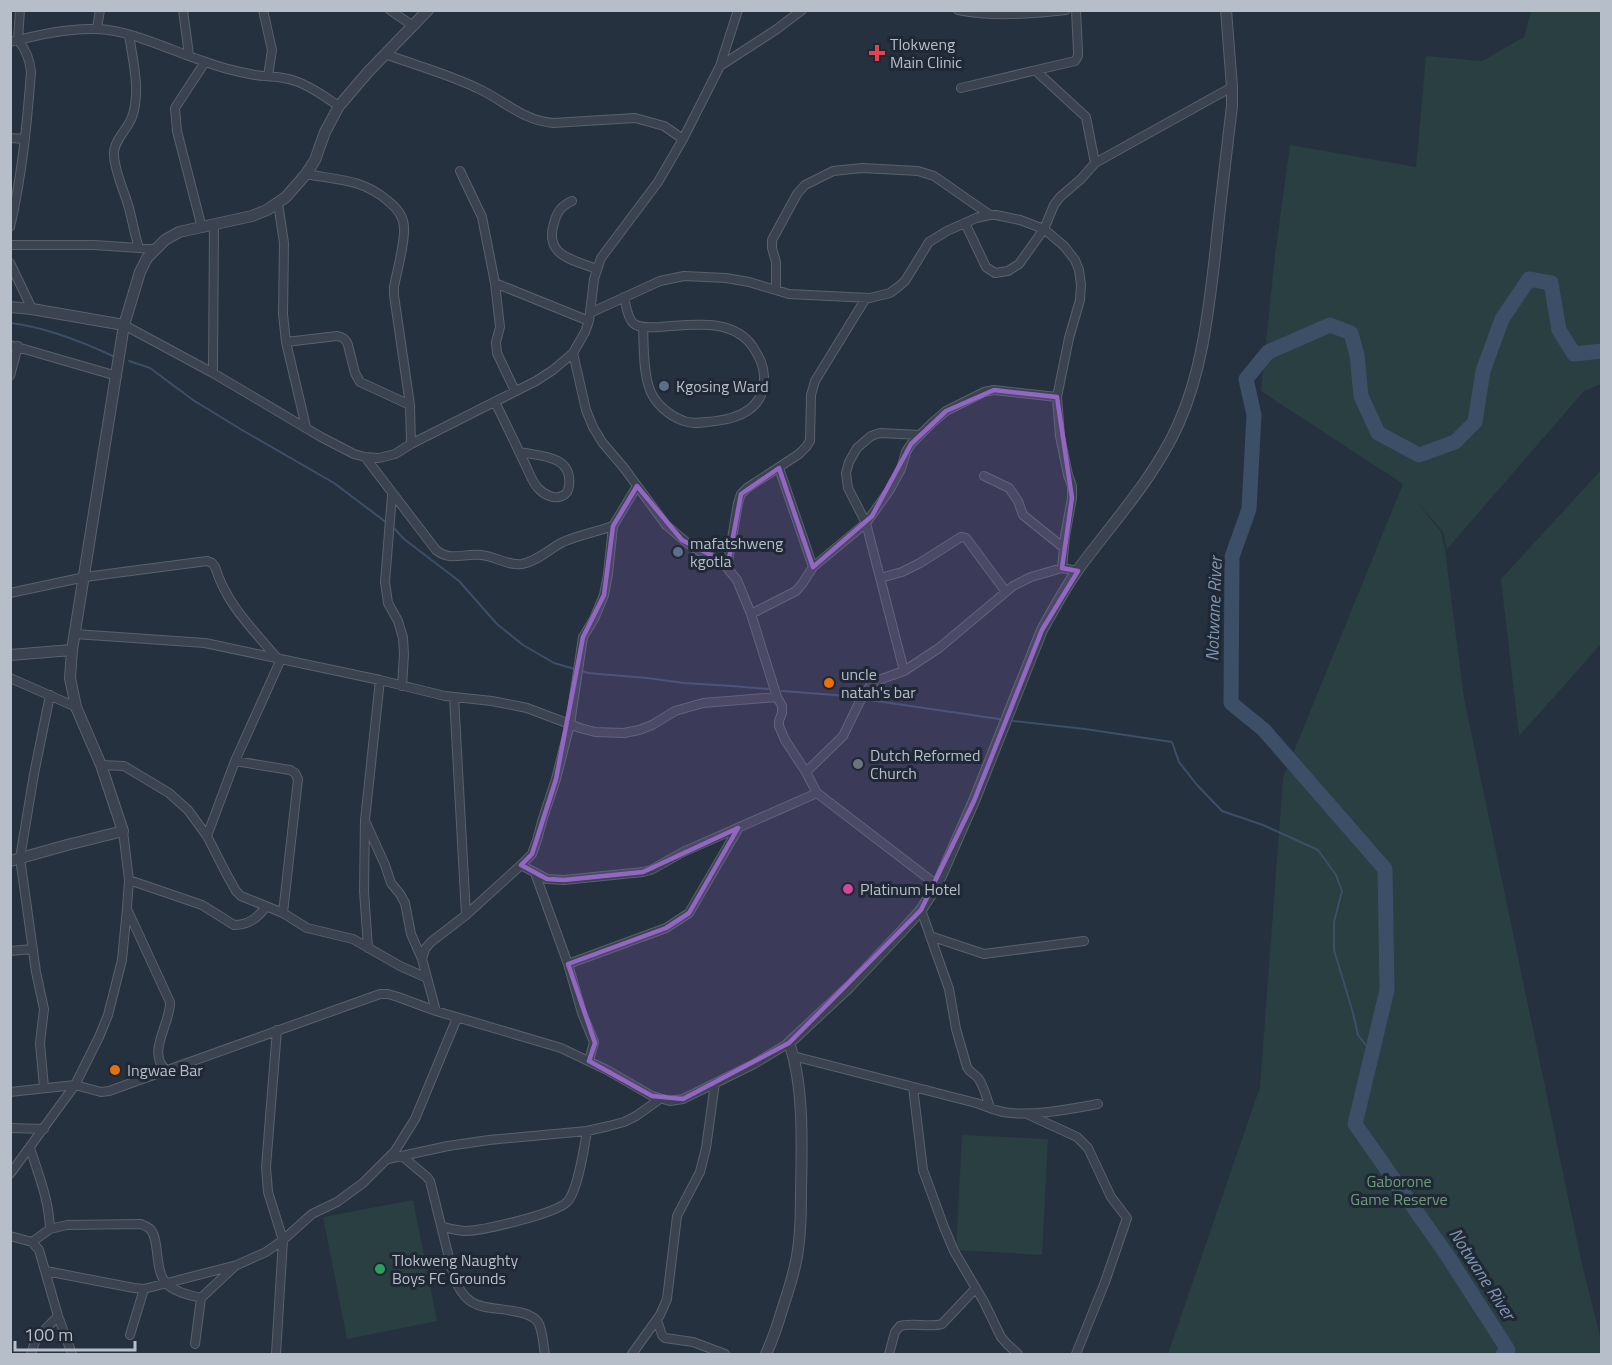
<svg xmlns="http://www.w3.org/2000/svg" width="1612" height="1365" font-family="'Titillium Web',sans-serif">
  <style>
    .green { fill: #293f41 }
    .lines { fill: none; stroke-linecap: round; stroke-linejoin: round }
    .stream { stroke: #3c4f67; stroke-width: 2 }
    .river { stroke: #3c4f67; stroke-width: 15 }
    .minor-casing { stroke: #58616c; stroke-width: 10 }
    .tertiary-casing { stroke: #58616c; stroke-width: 12 }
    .minor { stroke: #3a434f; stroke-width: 8 }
    .tertiary { stroke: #3a434f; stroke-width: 10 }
    .marked { fill: #9366c3; fill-opacity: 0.2; stroke: #9366c3; stroke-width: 4.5; stroke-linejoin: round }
    .health-dot { fill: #e0444e; stroke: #1f2834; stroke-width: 2 }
    .service-dot { fill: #5c6f8a; stroke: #1f2834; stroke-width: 2 }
    .food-dot { fill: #e8710a; stroke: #1f2834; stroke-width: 2 }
    .worship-dot { fill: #6b7280; stroke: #1f2834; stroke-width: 2 }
    .hotel-dot { fill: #d1479c; stroke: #1f2834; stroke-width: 2 }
    .leisure-dot { fill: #2e9e5b; stroke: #1f2834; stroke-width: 2 }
    .labels { text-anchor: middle; stroke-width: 6; stroke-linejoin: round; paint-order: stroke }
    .poi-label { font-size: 16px; fill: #b6bec9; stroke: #1f2834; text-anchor: start }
    .park-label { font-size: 16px; fill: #6e9a77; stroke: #1f2834 }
    .water-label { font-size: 18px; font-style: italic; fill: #7e95b0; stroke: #1f2834 }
  </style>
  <rect width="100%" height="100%" fill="#26313f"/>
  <path class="green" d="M1531,11H1601V384L1584,391L1447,549L1443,532L1416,501L1441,532L1445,550L1464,698L1582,1264L1601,1340V1354H1168L1260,1087L1283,778L1403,484L1261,391L1275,255L1290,145L1416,167L1426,56L1482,61L1524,37Z
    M1601,470V644L1519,736L1501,579Z
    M962,1135L1048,1139L1042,1255L956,1250Z
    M413,1200L437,1321L347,1339L323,1217Z"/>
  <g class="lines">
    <path class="stream" d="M10,323C46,327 83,342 115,357
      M129,361L150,368L193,400L242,430L334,483L387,523
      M392,526L404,539L459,581L497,624L523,645L554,663L588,673L647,678L684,683L732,686L768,689
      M782,691L835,695L857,698
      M863,699L999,719
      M1013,721L1085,729L1172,742L1179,762L1197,785L1222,811L1263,825L1318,850L1336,875L1342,891L1334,922V950L1353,1013L1358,1035L1372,1053"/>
    <path class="river" d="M1503,1354L1508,1350L1447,1255L1355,1124L1387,990L1385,869L1264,730L1231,703L1232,557L1249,509L1254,415L1246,379L1268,352L1330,325L1351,333L1357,355L1361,396L1378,433L1419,455L1455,442L1475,422L1483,371L1502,319L1529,279L1551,283L1559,330L1574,354L1602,351"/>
    <defs>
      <path id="minor" d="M183,10L189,55
        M263,10L272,50L268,76
        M390,10L413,26
        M958,10C994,17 1030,14 1066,10
        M97,28L100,10
        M129,35C133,61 141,92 132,117C128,129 113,141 114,154C114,172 126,194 130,212C133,224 135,236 139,248
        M10,42C38,35 68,28 96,29C129,29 174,52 206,62C221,68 239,72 255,75C268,77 282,76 295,81C311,86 325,97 339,106
        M385,54C415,65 448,74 477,88C504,100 521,120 553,123L635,118L664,126L683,139
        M720,66L777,29L802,10
        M1036,71L1086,117L1095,163
        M961,88L1075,61L1078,56V52L1076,10
        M10,138L25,139
        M460,171L482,217L495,283L500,327L496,342L497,353L515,391
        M306,174C338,180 363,179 388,201C397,208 404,217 404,228C405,243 397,271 394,287V295L410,405L411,444
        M572,201C561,206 557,212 554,223C544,256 572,259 596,269
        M278,203L284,243L283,314L286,342L306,427
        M965,223L986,267L995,273L1008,271L1019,264L1044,229L1054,205L1060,197L1081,179L1095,163L1232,87
        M10,227C22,176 27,124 31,72C30,59 26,50 18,40L20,10
        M202,228L177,131L175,108L205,62
        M10,245H94L154,249
        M10,263L32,309
        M495,283L589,321
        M776,290V262L772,248V240L797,194L805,185L833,171L862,168L918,171L934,176L990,215
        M624,297C626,305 627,317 633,323C640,329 651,327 660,327C690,325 733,317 753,347C759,357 764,365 764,377C765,411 735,420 707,422C699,423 691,424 684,421C669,416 653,402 649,387C643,369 644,347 643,328
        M590,313L660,281L684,276L726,278L749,282L789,294L870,298L890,293L898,287L905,281L929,242L947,231L976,218L990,215H996L1020,220L1044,229L1064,246L1075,260L1079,270L1081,285L1080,300L1069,338L1057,397L1060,436L1068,475L1072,486V498L1065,536L1062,568
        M124,325L213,373L321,437L354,454L365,457L379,458L395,454L411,444L536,381L553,370L573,353L585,332L589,321L594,279L601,258L658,182L683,139L720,66L738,10
        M286,342L337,336C343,337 346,339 348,345L355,373L360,382L410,405
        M10,345L117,376
        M573,353L586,410L593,427L602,442L624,468L666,525L692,547L723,563L737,580L751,614L777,697L782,706V713L779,721V726L785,740L806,772L817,793L937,885
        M213,373L214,225
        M10,376L18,346
        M495,402C505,422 515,443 525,464C529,472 532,482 538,488C543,494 554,500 562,496C567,494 568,491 569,486C573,455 540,456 519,452
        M365,457L436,550C451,562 463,553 481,555C495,556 508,566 522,564C538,561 549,549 563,542C579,535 596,532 613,526L637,486
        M779,468L813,567
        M984,476L1009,488L1018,501L1023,515L1064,548
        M392,495L385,582L388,603L398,621L403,638L404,654L402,686
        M727,568L738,503L741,494L747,488L799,454L806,447L810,441L811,395L815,381L866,298
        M880,578L902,572L920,563L961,537L966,538L1006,592
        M10,593L85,577L207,561L212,563L215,567C227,605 252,628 276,657
        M751,614L796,591L802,584L813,567L866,523L889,491L901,469L906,452L911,444L932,423L946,411L984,392L994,390L1057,397
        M75,634L205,643L380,680L445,696L492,701L527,708L580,728L595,732L624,733L639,730L652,725L675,711L703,703L777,697
        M904,671L866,523L848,488L846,473L849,462L857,448L871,436L880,433L920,435
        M10,678L76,707
        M454,697L466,915
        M235,761L290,770L295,773L298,779L283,913
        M101,765L124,766L169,793L188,810L207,836L227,875L236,891L241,896L283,913L307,928L353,939L400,966L427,978
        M806,772L843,736L861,699L873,682L904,671L939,648L1013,586L1031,577L1062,568L1078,571
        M366,823L385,865L391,883L400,894L405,903L411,934L422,959
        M207,836L235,761L281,659
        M521,865L547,879L564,880L643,872L651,870L683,852L817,793
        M535,873L568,964L582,1013L594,1042L589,1061
        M129,880L202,905L234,925C249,925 257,918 266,907
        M127,909L170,1002C171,1023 146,1053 166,1070
        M921,910L949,989L956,1029L967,1067C970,1073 974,1073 978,1078C984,1086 987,1099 990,1108
        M930,936L984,954L1084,941
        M368,948L364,891L365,820L380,680
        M10,951L33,949
        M568,964L666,928L689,913L738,829
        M436,1011L422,959L425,949L431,942L466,915L521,865L532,854L537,840L543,818L556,779L570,724L583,637L594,619L604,595L608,574L613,526
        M793,1056L976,1103C985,1106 994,1110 1003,1112C1032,1117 1070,1109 1098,1104
        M913,1087L923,1170L944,1227L954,1251L984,1302L1001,1337L1007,1344L1018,1354
        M44,1088L40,1043L44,1009L36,972L20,858L34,774L50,695
        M10,1092L75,1085L101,1092L109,1091L380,994H388L398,997L436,1011L561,1048L607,1070L652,1096L670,1101L683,1099L754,1064L789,1043
        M1027,1114L1077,1137L1088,1148L1111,1197L1127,1218L1105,1282L1076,1354
        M10,1128L44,1129
        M30,1148C39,1176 49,1200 50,1229
        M402,1156L427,1177L430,1181L453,1274C468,1318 491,1303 526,1314C531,1316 535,1318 538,1322C543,1331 543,1344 545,1354
        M388,1159L448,1146L489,1140L587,1131L609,1126L624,1122L636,1116L660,1099
        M10,1174L75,1085L99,1037L108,1015L122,960L127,908L129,880L123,831
        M441,1226C449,1229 456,1230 464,1231C482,1231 555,1214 567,1202C578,1191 584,1148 587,1131
        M10,1236L32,1242L39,1250L58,1316L72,1354
        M32,1242L50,1229L67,1225L141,1224C143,1225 148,1227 150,1229C160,1238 154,1270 166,1283C174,1292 190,1295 201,1298L235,1266
        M46,1271L134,1288L144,1289L237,1265L266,1252L283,1240L312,1214L337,1202L363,1183L395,1151L415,1119L457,1018
        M657,1320L662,1335L665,1338L693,1342L725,1354
        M130,1335L144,1289
        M195,1344L201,1298
        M31,1354L36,1339L58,1316
        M276,1354L283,1240L268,1192L266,1167L277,1030
        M632,1354L660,1315L667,1299L677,1216L700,1172L706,1148L715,1083
        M889,1354L895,1332L900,1326C913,1322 928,1328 942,1324L976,1288"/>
      <path id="tertiary" d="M10,307L32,309L124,325
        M10,655L72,650
        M10,861L67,845L123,831L101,765L76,707L70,678L72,650L124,325L140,272L147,258L165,240L179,232L252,216L267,210L286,197L306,174L315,160L325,132L339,106L368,72L428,10
        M766,1354C773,1339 778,1324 783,1307C789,1288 796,1269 798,1249C801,1230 801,1209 801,1190C802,1146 804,1084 789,1043L849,987L901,932L921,910L937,885L974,801L1042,630C1053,610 1064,590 1077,571C1112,523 1153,480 1178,425C1202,372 1208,314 1215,256C1220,206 1226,156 1232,106V87L1226,10"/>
    </defs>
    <use href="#minor" class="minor-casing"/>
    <use href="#tertiary" class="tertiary-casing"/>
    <use href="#minor" class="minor"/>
    <use href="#tertiary" class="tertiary"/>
  </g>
  <path class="marked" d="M994,390L1057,397L1072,498L1062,568L1078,571L1042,630L974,801L921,910L789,1043L683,1099L652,1096L589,1061L595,1043L568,964L666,928L689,913L738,828L643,872L564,880L547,879L521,865L532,854L556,779L583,637L604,595L613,526L637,486L682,540L728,564L741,494L779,468L813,567L872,516L911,444L946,411Z"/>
  <path class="health-dot" d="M874 44h6v6h6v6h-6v6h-6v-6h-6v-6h6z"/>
  <g class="service-dot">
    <circle cx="664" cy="386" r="6"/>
    <circle cx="678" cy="552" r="6"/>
  </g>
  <g class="food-dot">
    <circle cx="829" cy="683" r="6"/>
    <circle cx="115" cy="1070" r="6"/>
  </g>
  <circle class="worship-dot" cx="858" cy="764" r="6"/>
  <circle class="hotel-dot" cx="848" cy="889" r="6"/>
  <circle class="leisure-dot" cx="380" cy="1269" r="6"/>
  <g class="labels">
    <g class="poi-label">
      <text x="890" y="50">Tlokweng<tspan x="890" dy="18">Main Clinic</tspan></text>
      <text x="676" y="392">Kgosing Ward</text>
      <text x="690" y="549">mafatshweng<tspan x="690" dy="18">kgotla</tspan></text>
      <text x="841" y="680">uncle<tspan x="841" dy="18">natah's bar</tspan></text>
      <text x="870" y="761">Dutch Reformed<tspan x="870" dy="18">Church</tspan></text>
      <text x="860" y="895">Platinum Hotel</text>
      <text x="127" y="1076">Ingwae Bar</text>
      <text x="392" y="1266">Tlokweng Naughty<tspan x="392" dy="18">Boys FC Grounds</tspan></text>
    </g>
    <g class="park-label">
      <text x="1399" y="1187">Gaborone<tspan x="1399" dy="18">Game Reserve</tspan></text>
    </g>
    <g class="water-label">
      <text transform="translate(1214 609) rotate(-88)" y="6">Notwane River</text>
      <text transform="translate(1482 1274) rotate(57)" y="6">Notwane River</text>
    </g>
  </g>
  <rect width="1612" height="1365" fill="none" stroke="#b6bec9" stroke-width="24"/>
  <path d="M15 1341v9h120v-9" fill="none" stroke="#b6bec9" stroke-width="3"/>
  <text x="24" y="1341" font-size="18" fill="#b6bec9" stroke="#1f2834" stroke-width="4.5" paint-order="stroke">100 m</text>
</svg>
